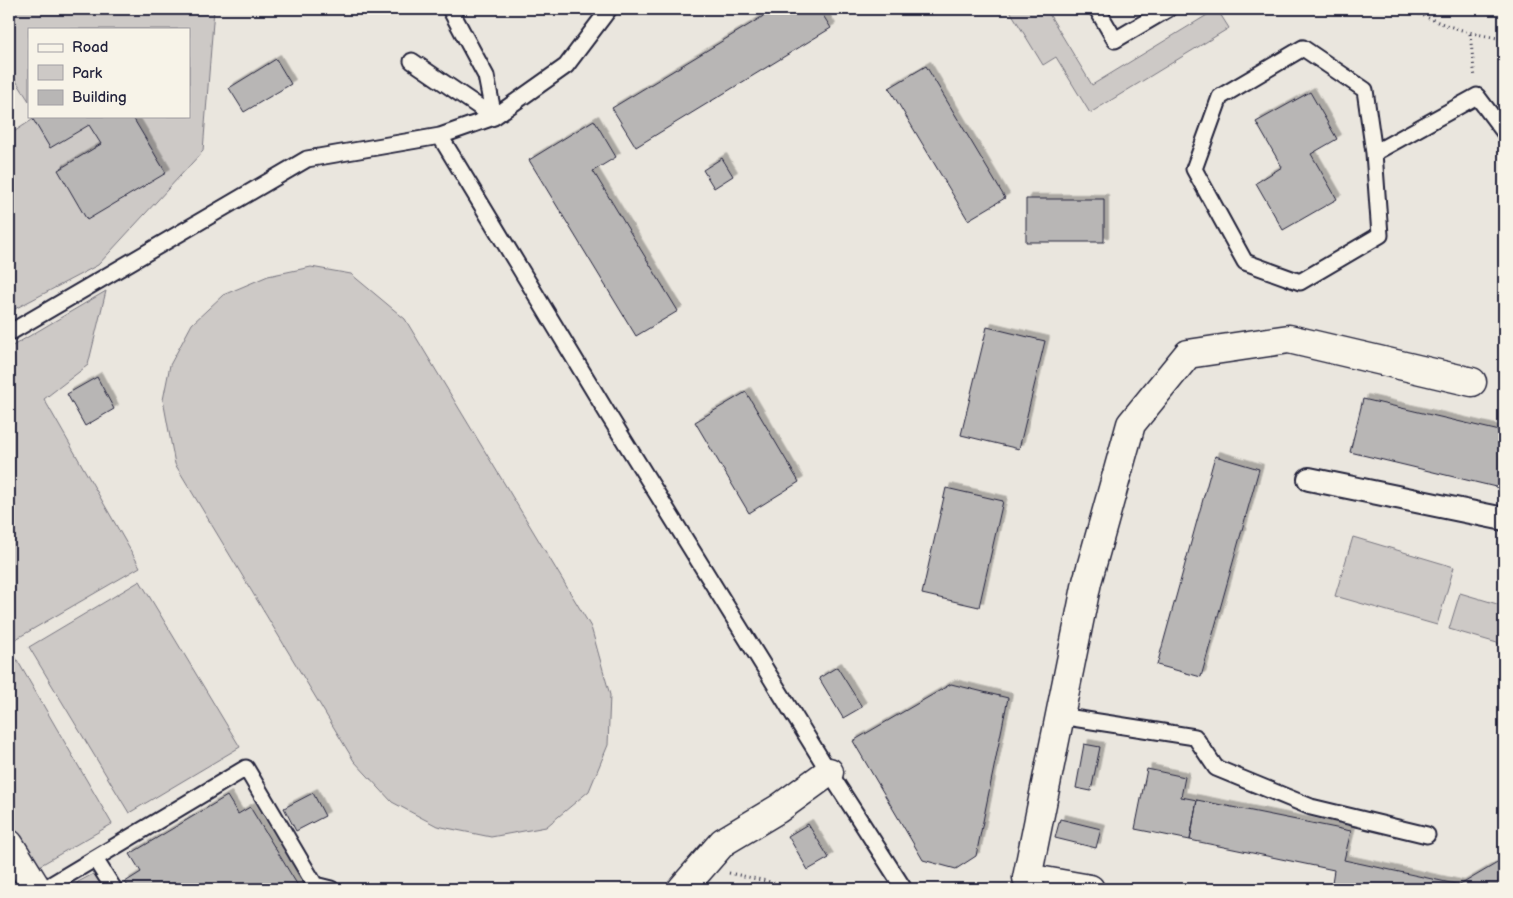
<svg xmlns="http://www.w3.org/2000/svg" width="1513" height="898" font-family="'Balsamiq Sans',sans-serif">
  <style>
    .green { fill: #cdc9c6; stroke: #787680 }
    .building { fill: #b8b6b5; stroke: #22223b; filter: url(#shadow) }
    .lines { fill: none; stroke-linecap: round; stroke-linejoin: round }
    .service-casing { stroke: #22223b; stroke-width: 19 }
    .pedestrian-casing { stroke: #22223b; stroke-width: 26 }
    .minor-casing { stroke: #22223b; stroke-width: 31 }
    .secondary-casing { stroke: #22223b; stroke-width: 31 }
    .path { stroke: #22223b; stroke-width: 3; stroke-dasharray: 1 4; stroke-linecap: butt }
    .service { stroke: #f7f3e8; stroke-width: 15 }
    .pedestrian { stroke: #f7f3e8; stroke-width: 22 }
    .minor { stroke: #f7f3e8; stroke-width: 28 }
    .secondary { stroke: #f7f3e8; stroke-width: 28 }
  </style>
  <defs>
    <filter id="shadow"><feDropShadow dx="4.5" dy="-4.5" stdDeviation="0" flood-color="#0004"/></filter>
  </defs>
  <rect width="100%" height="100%" fill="#eae6de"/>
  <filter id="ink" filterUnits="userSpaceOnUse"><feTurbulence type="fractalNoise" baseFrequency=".02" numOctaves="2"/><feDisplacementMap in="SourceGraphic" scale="10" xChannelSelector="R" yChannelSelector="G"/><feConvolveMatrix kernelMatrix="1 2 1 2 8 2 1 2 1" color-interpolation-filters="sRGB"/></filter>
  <g filter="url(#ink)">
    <path class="green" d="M9,9H214L203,151L98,265L9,312V135L38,116H189V29H29V101L9,70Z
      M1009,9H1046L1092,85L1217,9L1229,28L1090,113L1056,57L1043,65Z
      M311,267L351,274L405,319L591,627L610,695L608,745L589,791L546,827L491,837L437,826L392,802L354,761L175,464L163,400L170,365L192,324L223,295L268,276Z
      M106,291L88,365L44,399L140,567L9,643V348Z
      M1353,537L1454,567L1437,625L1335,596Z
      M140,581L240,747L129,813L29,647Z
      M1460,593L1504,606V645L1449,629Z
      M9,646L112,824L20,877L9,856Z
      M95,873L105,889H74L78,882Z"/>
    <path class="building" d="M775,9H819L831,28L636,147L612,108Z
      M276,59L291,84L244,112L229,88Z
      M926,66L1005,198L968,220L889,88Z
      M1310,92L1337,139L1311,154L1337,199L1283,230L1256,183L1282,167L1256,122Z
      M31,116H132L166,173L87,220L58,170L101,144L89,125L50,148Z
      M594,120L616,157L593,171L678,311L636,336L529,160Z
      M722,158L733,176L714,188L703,170Z
      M1026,199H1104V242H1026Z
      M987,327L1045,341L1019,449L961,435Z
      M97,377L114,409L85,426L67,394Z
      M746,392L799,482L749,513L695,422Z
      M1363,399L1504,432V489L1350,452Z
      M1215,456L1259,469L1201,677L1157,665Z
      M946,488L1003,501L979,607L922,594Z
      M837,667L862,707L843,718L819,678Z
      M951,684L1008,698L976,856L956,869L923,860L853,741Z
      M1084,744L1100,747L1091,791L1076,788Z
      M1147,769L1185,777L1181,797L1197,800L1190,840L1135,829Z
      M313,793L325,816L296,831L284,808Z
      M227,796L238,814L250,807L300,889H130L125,882L141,872L130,854Z
      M1197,800L1351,831L1344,860L1460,885L1461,889H1331L1334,870L1190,840Z
      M1060,819L1101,829L1096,848L1055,838Z
      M808,824L829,858L808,870L788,836Z
      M1504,859V889H1461L1460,885Z"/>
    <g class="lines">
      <defs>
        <path id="service" d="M450,9L486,76L494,117
          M1097,9L1115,40L1168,9
          M412,61L494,117
          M440,136L609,416L829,772L904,889
          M1374,153L1365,90L1303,48L1220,97L1194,169L1245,262L1300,282L1380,235L1374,153L1477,96L1504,132
          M9,333L307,159L440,136L494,117L566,66L609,9
          M1060,716L1195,737L1216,768L1311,807L1427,835
          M95,859L114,889
          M44,889L246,768L315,885L331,889"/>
        <path id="pedestrian" d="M1309,479L1504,519"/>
        <path id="minor" d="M682,889L723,842L778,809L829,772
          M1090,889L1027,878L1087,582L1131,424L1188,354L1289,339L1472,382"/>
        <path id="secondary" d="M9,844L37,889"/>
      </defs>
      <use href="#service" class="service-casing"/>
      <use href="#pedestrian" class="pedestrian-casing"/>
      <use href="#minor" class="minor-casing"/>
      <use href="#secondary" class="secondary-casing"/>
      <path class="path" d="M1410,9C1440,25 1470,34 1504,39
        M1470,34L1475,78
        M729,873L804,889"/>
      <use href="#service" class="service"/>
      <use href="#pedestrian" class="pedestrian"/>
      <use href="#minor" class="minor"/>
      <use href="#secondary" class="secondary"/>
    </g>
  </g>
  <rect width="1513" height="898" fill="none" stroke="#f7f3e8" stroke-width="30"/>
  <rect x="15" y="15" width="1483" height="868" fill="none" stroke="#22223b" stroke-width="2" filter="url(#ink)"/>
  <rect x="28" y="28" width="162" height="90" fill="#f7f3e8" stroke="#a29fa3"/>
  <rect x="38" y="44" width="25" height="8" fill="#f7f3e8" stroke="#a29fa3"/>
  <text x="72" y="52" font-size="15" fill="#22223b">Road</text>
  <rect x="38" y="65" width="25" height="15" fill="#cdc9c6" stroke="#a29fa3"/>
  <text x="72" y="78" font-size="15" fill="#22223b">Park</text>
  <rect x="38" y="90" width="25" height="15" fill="#b8b6b5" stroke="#a29fa3"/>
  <text x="72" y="102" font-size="15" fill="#22223b">Building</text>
</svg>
